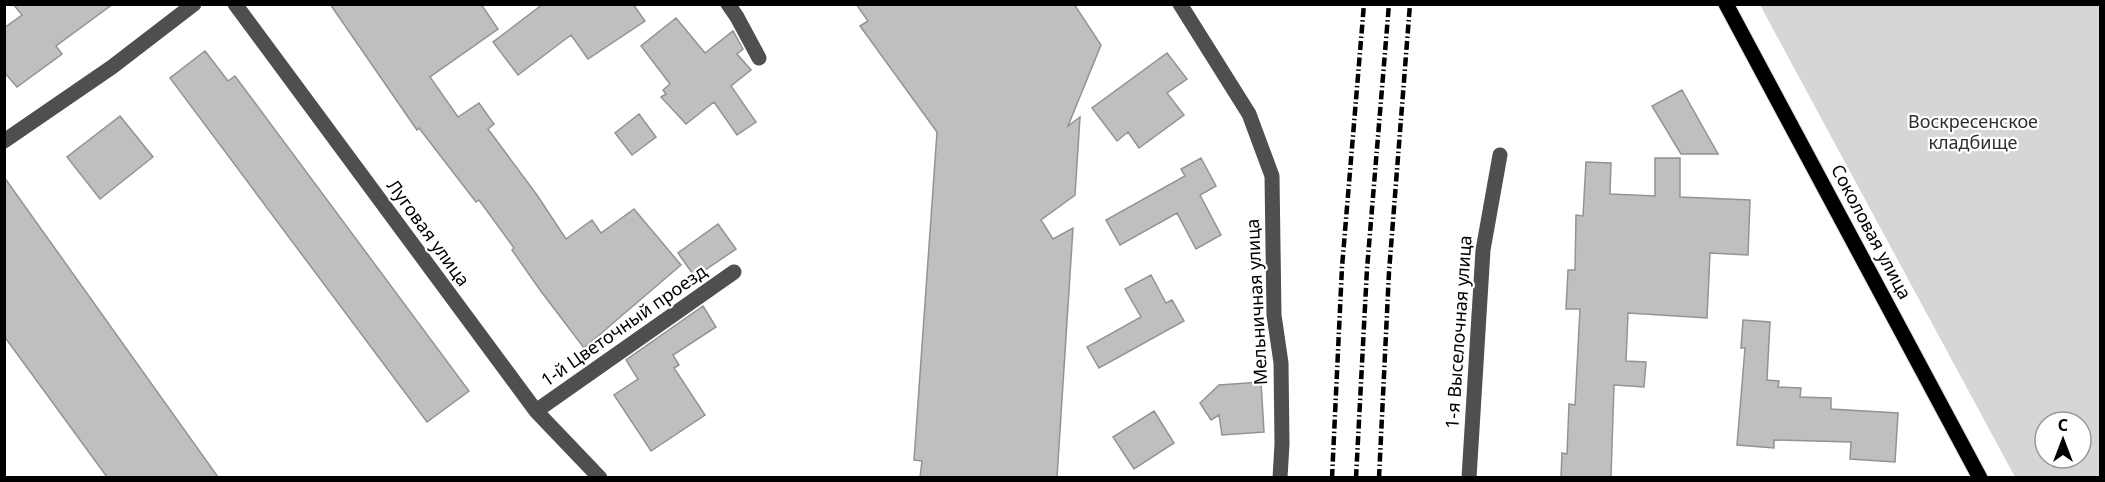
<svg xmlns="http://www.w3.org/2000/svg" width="2105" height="482" font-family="'Noto Sans',sans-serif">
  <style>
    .green { fill: #d6d6d6; fill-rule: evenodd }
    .building { fill: #bfbfbf; stroke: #939393; stroke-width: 1.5 }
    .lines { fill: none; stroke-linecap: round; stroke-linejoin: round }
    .major-casing { stroke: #dbdbdb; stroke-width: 17 }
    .minor { stroke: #4f4f4f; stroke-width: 15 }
    .major { stroke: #000; stroke-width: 15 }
    .rail { stroke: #000; stroke-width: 4.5; stroke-dasharray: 9 3 1.5 3; stroke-linecap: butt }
    .labels { text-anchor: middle; stroke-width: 4.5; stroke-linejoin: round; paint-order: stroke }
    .park-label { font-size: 18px; fill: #2d2d2d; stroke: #fff }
    .street-label { font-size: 18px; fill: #000; stroke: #fff }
  </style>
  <rect width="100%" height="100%" fill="#fff"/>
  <path class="green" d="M1760,5H2100V477H2015ZM2045,422H2081V458H2045Z"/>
  <path class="building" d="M13,4H113L56,46L62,54L17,87L4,72V28L22,15Z
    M330,4H481L498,29L430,77L458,117L479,103L494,124L488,129L537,195L566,239L592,220L601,233L634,209L681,265L584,348L540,290L512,250L514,248L479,200L476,202L419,128L417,130Z
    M543,4H633L645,21L588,59L571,35L518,75L493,42Z
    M856,4H1074L1101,45L1068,126L1080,117L1075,195L1041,220L1053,239L1073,228L1057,477H920L922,461L914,460L937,132L860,26L868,21Z
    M676,18L705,53L733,31L743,49L737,54L751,70L731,86L756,122L737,135L714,102L686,124L661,97L666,94L663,90L670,84L641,46Z
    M205,51L228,81L235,76L469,391L427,422L170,78Z
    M1167,53L1187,79L1167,93L1184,115L1139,148L1128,132L1117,141L1092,108Z
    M1682,90L1718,154H1681L1652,106Z
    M639,114L656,137L632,155L615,133Z
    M120,116L153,157L100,199L67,157Z
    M1201,158L1216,186L1200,195L1221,235L1196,249L1177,213L1120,245L1106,220L1185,176L1181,169Z
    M1655,158H1680V197L1750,200L1748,255L1710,253L1707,318L1628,313L1626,361L1646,362L1644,387L1614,385L1611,477H1561L1562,453L1567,454L1569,404L1575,405L1580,309H1566L1568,270H1575L1576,215L1583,216L1586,162L1611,163L1610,194L1655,196Z
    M4,177L218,477H107L4,336Z
    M718,224L736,249L695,277L678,253Z
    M1151,275L1166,303L1172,300L1184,321L1099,368L1087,347L1141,317L1125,289Z
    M703,306L716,327L673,355L679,365L674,368L705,415L651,451L614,395L638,379L626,360Z
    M1743,320L1770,322L1767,380L1779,381L1778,387L1801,388L1800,397L1831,398V409L1898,413L1895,462L1850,459L1851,442L1774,440V448L1737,445L1745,348H1741Z
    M1261,382L1264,432L1222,435L1219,415L1211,420L1200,403L1219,385Z
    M1154,411L1174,443L1134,469L1113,437Z"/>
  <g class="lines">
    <defs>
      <path id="major" d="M1726,4L1980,478"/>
    </defs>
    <use href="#major" class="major-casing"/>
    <path class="minor" d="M235,4L536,411L600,478
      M728,4L737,17L759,58
      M1180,4L1249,114L1272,176L1274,315L1281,363L1282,444L1280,478
      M4,141L112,67L194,4
      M536,411L734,272
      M1469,478L1483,250L1500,155"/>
    <use href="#major" class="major"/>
    <path class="rail" d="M1332,478L1342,267L1364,4
      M1356,478L1367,269L1389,4
      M1379,478L1389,272L1410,4"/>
  </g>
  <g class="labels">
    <g class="park-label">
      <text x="1973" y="128">Воскресенское<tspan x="1973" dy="21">кладбище</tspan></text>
    </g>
    <g class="street-label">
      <text transform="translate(1871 232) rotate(62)" y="6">Соколовая улица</text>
      <text transform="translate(428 233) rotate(54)" y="6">Луговая улица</text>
      <text transform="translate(1257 302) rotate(-93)" y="6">Мельничная улица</text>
      <text transform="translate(624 326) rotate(-35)" y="6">1-й Цветочный проезд</text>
      <text transform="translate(1459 332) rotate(-86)" y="6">1-я Выселочная улица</text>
    </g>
  </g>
  <rect width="2105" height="482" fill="none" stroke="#000000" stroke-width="12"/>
  <g transform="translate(2063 440)"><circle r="28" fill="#ffffff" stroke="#999999" stroke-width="1.5"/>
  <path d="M0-4.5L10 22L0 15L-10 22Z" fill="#000000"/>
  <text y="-9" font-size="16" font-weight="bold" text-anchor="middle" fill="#000000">С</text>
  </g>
</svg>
